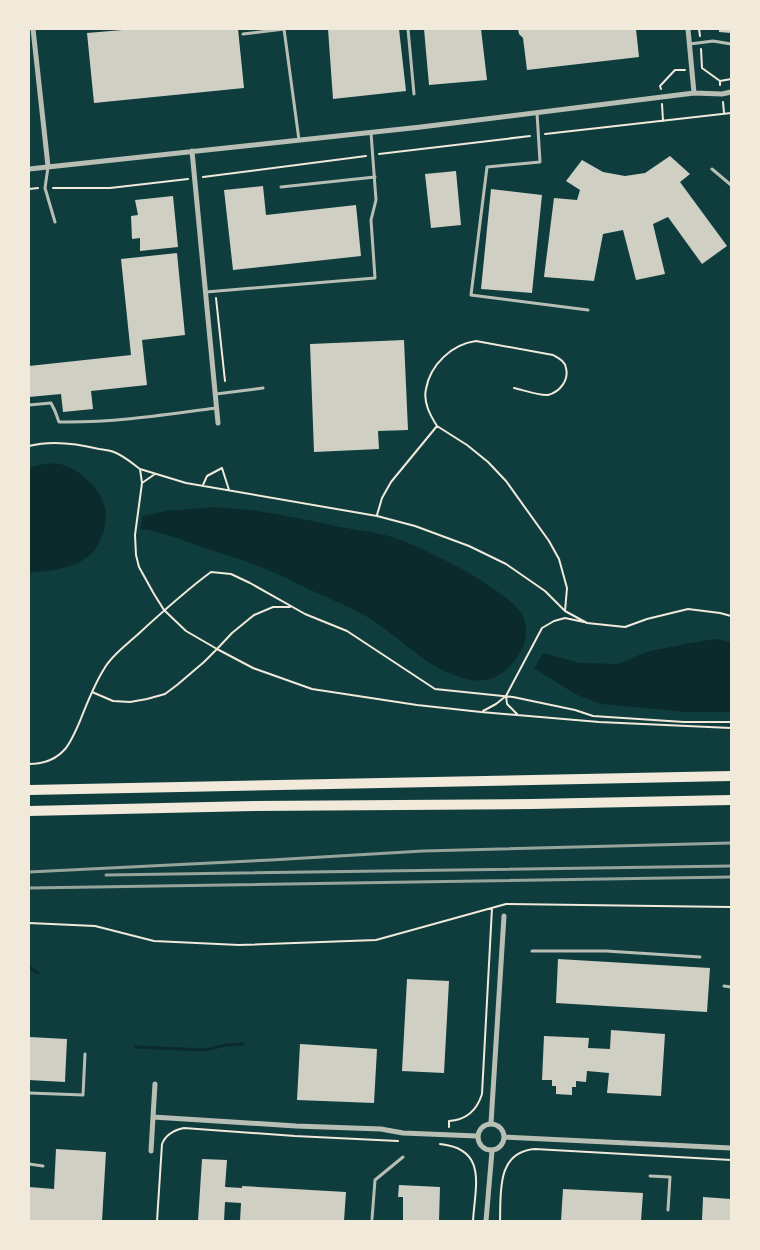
<svg xmlns="http://www.w3.org/2000/svg" width="760" height="1250" font-family="Raleway,sans-serif">
  <style>
    .water { fill: #0a2a2b }
    .lines { fill: none; stroke-linecap: round; stroke-linejoin: round }
    .stream { stroke: #0a2a2b; stroke-width: 3 }
    .building { fill: #cfcfc3 }
    .path { stroke: #f1e9da; stroke-width: 2 }
    .service { stroke: #b8beb3; stroke-width: 3 }
    .minor { stroke: #b8beb3; stroke-width: 5 }
    .trunk { stroke: #f1e9da; stroke-width: 10 }
    .rail { stroke: #97a49c; stroke-width: 3 }
  </style>
  <rect width="100%" height="100%" fill="#0f3d3e"/>
  <path class="water" d="M44,464C49,464 55,463 60,464C80,468 104,492 106,512C106,518 105,525 104,531C101,539 97,548 91,554C74,569 50,571 29,573V468Z
    M213,507C256,509 298,518 340,527C357,530 375,532 392,537C421,546 513,591 524,618C528,629 526,643 520,653C507,673 492,685 467,679C427,670 402,638 369,618C354,609 337,602 321,595C302,586 283,576 263,568C243,559 222,554 202,547C181,540 162,531 140,529L143,516L167,511Z
    M715,639L731,642V712H686L601,704L575,694L534,668L543,653L580,663L618,664L646,652L685,644Z"/>
  <g class="lines">
    <path class="stream" d="M29,967L38,973
      M136,1047L205,1050L226,1045L243,1044"/>
  </g>
  <path class="building" d="M134,29H238L244,88L94,103L87,33Z
    M328,29H399L406,91L333,99Z
    M424,29H481L487,80L429,85Z
    M518,29H636L639,57L527,70L523,38L519,34Z
    M719,29H731V33L719,32Z
    M670,156L690,174L680,182L727,246L702,264L668,217L653,224L665,274L636,280L623,230L603,234L594,281L544,277L554,198L577,200L580,190L566,181L582,160L603,172L625,176L645,173Z
    M456,171L461,225L431,228L425,174Z
    M263,186L266,215L356,205L361,256L233,270L224,190Z
    M491,189L542,195L532,293L481,289Z
    M173,196L178,247L140,251V238L132,239L131,216L138,215L135,200Z
    M177,253L185,335L142,340L147,385L91,391L93,409L63,412L61,394L29,397V366L131,355L121,259Z
    M404,340L408,430L378,431L379,449L314,452L310,344Z
    M558,959L710,968L707,1012L556,1003Z
    M407,979L449,981L444,1073L402,1071Z
    M611,1030L665,1034L661,1096L607,1093L609,1073L587,1071L586,1082L576,1081V1087H572V1095L556,1094V1086H552V1080H542L544,1036L589,1038L588,1048L610,1049Z
    M29,1037L67,1039L65,1082L29,1080Z
    M300,1044L377,1049L374,1103L297,1100Z
    M56,1149L106,1152L102,1221H29V1187L54,1189Z
    M202,1159L227,1160L225,1187L242,1188V1186L346,1192L344,1221H240L241,1203L225,1202L224,1221H198Z
    M399,1185L440,1187L439,1221H403V1197H398Z
    M563,1189L643,1193L641,1221H561Z
    M703,1197L731,1199V1221H702Z"/>
  <g class="lines">
    <path class="path" d="M699,29L700,36
      M701,49L702,68L720,81V85
      M720,81L731,79
      M661,89L660,86L675,70H685
      M723,102L724,113
      M662,104L663,121
      M545,134L731,113
      M379,154L530,136
      M203,177L366,156
      M53,188H110L188,179
      M29,189L38,188
      M216,298L225,381
      M437,426C430,415 423,402 426,389C430,365 452,344 476,341L553,355C558,358 565,361 566,368C569,380 560,392 548,395C540,396 523,390 514,388
      M29,446C52,440 75,443 99,449C104,450 109,450 114,452C124,456 132,463 140,469L142,483L135,535L136,555L139,567L154,594L164,610L186,631L217,649L253,668L312,689L417,705L481,712L599,722L731,728
      M140,469L186,483L377,516L415,526L469,546L506,564L545,591L565,611L587,623L625,627L647,619L688,609L720,613L731,616
      M142,483L155,474
      M203,485L207,476L222,468L229,490
      M377,515L382,498L391,482L437,426L467,445L488,462L506,481L549,541L559,559L567,588L565,611
      M92,692L113,701L130,702L147,699L165,694L177,685L204,662L217,649L232,633L254,615L273,607H290
      M483,711L496,704L506,696
      M517,714L507,704L506,696L542,628L554,621L565,618L584,622
      M29,764C43,764 57,759 66,748C72,740 76,730 80,721C87,703 94,685 104,669C111,656 125,646 136,636C160,614 185,591 211,572L231,574L250,583L305,614L347,631L435,689L513,697L575,710L593,716L684,722H731
      M29,923L95,926L154,941L239,945L376,940L506,904L731,907
      M449,1127V1121C466,1120 477,1110 482,1094L492,908
      M440,1144C488,1149 475,1186 473,1221
      M157,1221L162,1144C166,1134 174,1130 184,1128L295,1136L398,1141
      M500,1221C501,1193 496,1152 535,1149L731,1160"/>
    <path class="service" d="M408,29L414,94
      M243,34L284,29L299,140
      M690,44L713,41L731,44
      M537,113L540,162L487,167L471,295L588,310
      M48,167L45,188L55,222
      M712,169L731,185
      M281,187L375,177
      M206,292L375,278L371,220L376,200L371,133
      M216,394L263,388
      M29,405L51,403L55,411L59,422C112,423 164,415 216,408
      M532,951H606L700,957
      M724,986L731,987
      M29,1093L83,1095L85,1054
      M29,1164L43,1166
      M650,1176L670,1177L668,1210
      M372,1219L375,1180L403,1157"/>
    <path class="minor" d="M33,29L48,166
      M688,29L694,93
      M192,151L218,423
      M29,169L421,127L694,93L722,94L731,92
      M155,1084L153,1117L296,1126L381,1129L403,1133L477,1136
      M491,1123L504,916
      M478 1137a13 13 0 1 1 26 0a13 13 0 1 1-26 0Z
      M504,1137L731,1148
      M151,1151L153,1117
      M486,1221L492,1151"/>
    <path class="trunk" d="M29,790L731,776
      M29,811L254,806L532,804L731,800"/>
    <path class="rail" d="M29,872L271,860L423,851L731,843
      M106,875L731,866
      M29,888L731,877"/>
  </g>
  <rect width="760" height="1250" fill="none" stroke="#f1e9da" stroke-width="60"/>
</svg>
